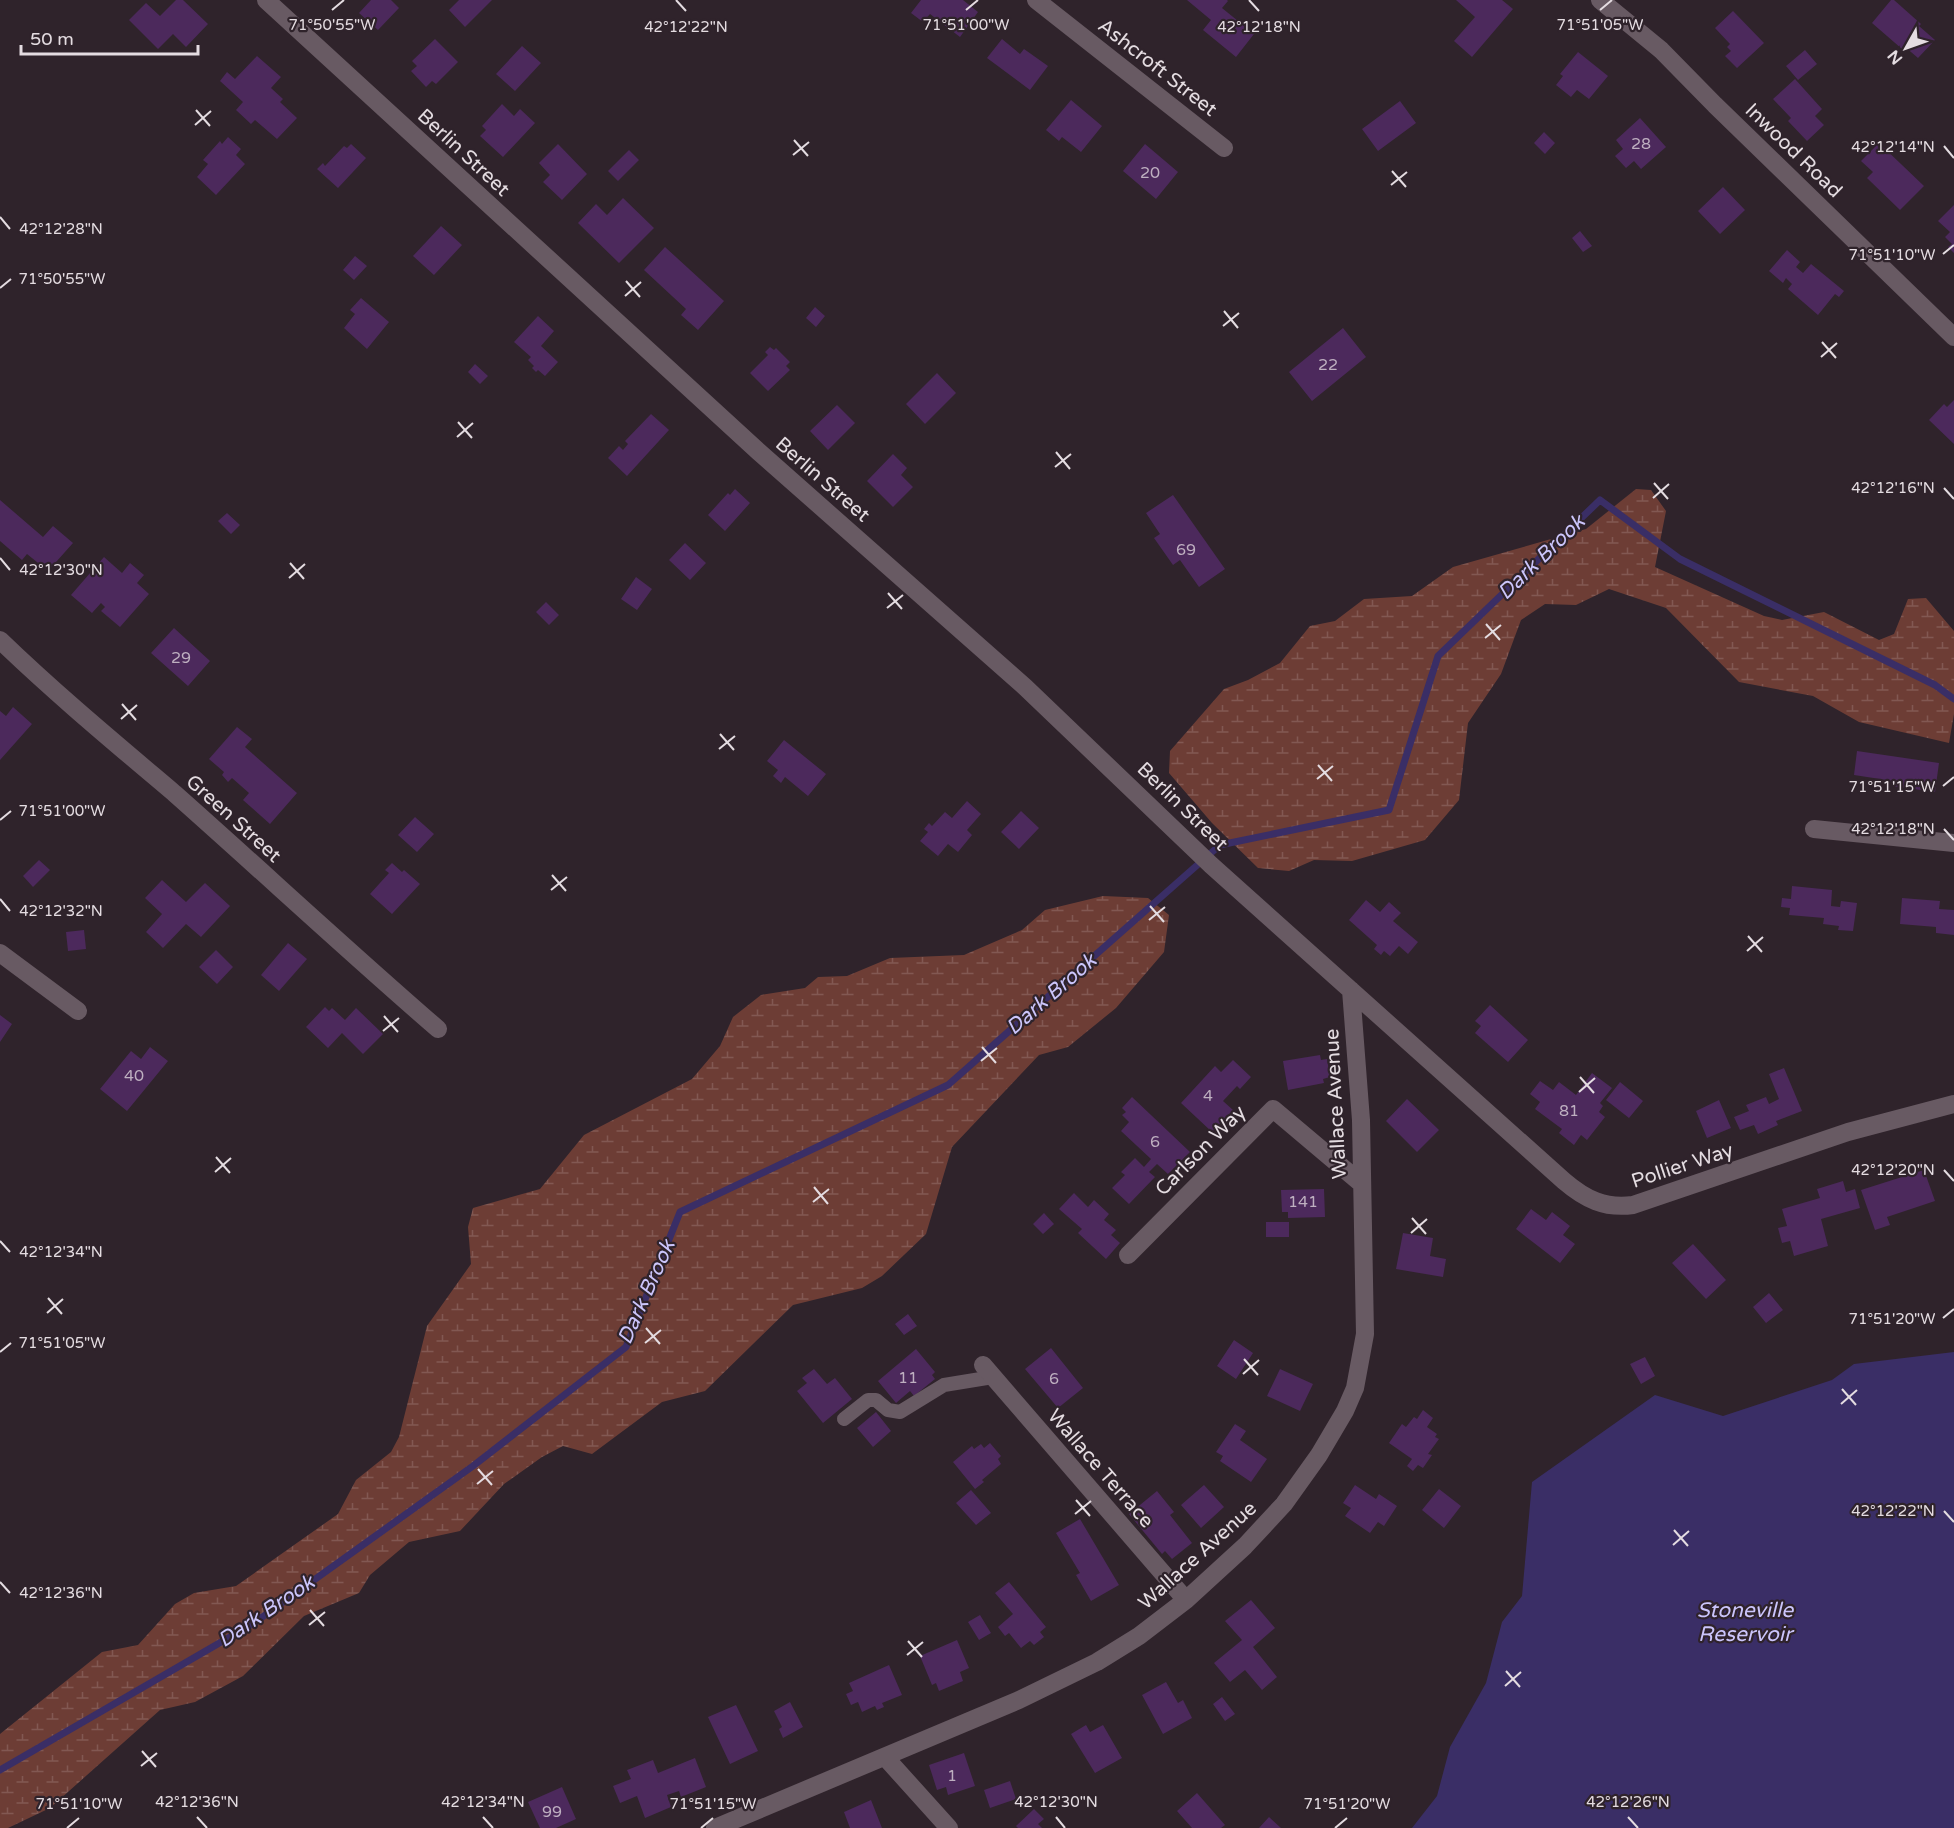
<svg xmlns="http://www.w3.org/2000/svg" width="1954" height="1828" font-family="'Varela Round',sans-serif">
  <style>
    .wetland { fill: url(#wetland-marsh) }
    .water { fill: #3a2e66 }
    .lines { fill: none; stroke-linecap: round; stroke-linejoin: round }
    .stream { stroke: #3a2e66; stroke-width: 7 }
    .building { fill: #4c295c }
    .lane { stroke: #685a63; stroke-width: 14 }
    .street { stroke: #685a63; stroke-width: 18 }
    .ticks { fill: none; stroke: #e4dce1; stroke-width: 2 }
    .labels { text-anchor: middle; stroke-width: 4.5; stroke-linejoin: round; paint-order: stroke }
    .number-label { font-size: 16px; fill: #beafc0 }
    .street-label { font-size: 20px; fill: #e4dce1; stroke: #2f232b }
    .water-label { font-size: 21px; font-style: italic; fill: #cbc5fb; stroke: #2f232b }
    .ticks-label { font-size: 15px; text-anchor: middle; fill: #e4dce1; stroke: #2f232b; stroke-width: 4.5; stroke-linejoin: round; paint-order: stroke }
  </style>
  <defs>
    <pattern id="wetland-marsh" width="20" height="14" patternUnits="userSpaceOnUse" patternTransform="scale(1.5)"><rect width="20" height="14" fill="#6d3d35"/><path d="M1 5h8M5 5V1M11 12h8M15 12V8" fill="none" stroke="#825852"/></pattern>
  </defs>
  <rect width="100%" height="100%" fill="#2f232b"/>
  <path class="wetland" d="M1636,489L1651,490L1666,511L1655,567L1764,616L1782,620L1824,612L1879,640L1894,634L1908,599L1926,598L1954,631V714L1949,743L1859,722L1813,696L1739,682L1666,608L1609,589L1576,605L1545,604L1521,620L1501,674L1468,723L1459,800L1425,840L1352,861L1314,860L1289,871L1258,868L1212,823L1169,773L1170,751L1224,689L1248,680L1280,663L1310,626L1335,621L1364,599L1412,596L1453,567L1586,529Z
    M1103,896L1148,898L1169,915L1164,952L1116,1008L1068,1047L1039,1055L952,1147L926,1234L882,1276L862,1288L793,1305L705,1391L662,1402L592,1454L563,1446L542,1457L504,1484L460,1531L409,1542L370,1575L359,1593L304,1616L243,1676L195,1702L160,1710L50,1808L8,1828H0V1734L102,1652L138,1645L175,1604L194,1593L236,1586L338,1514L356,1480L391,1452L399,1437L427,1326L471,1264L468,1227L473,1208L540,1189L584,1135L692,1079L720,1046L733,1017L761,995L805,988L818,977L847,976L890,958L964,955L1022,930L1045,910Z"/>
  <path class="water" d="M1954,1352V1828H1412L1437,1796L1450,1747L1486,1683L1502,1622L1522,1596L1532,1482L1655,1395L1723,1416L1832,1380L1854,1364Z"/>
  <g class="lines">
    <path class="stream" d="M0,1770L254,1623L473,1466L626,1347L680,1212L948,1085L1220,845L1389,810L1438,656L1600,500L1680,559L1935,685L1954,699"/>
  </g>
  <path class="building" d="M176,0H183L208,24L186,47L173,34L158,49L129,20L146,3L160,16Z
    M371,0H391L399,8L378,30L359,13Z
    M459,0H492L465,27L449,10Z
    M921,0H963L978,12L960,37L930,14L923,22L911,13Z
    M1187,0H1227L1228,1L1222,8L1254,34L1236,57L1203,30L1211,20Z
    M1456,0H1502L1513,9L1472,57L1454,41L1475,17Z
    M1891,0H1894L1921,24L1919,26L1935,40L1918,58L1904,46L1902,49L1872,23Z
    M1733,11L1764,43L1737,68L1725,56L1731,51L1727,47L1730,44L1715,28Z
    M435,39L458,62L436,84L432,81L426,87L411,71L417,66L412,61Z
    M1002,39L1020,54L1024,49L1048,66L1030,90L987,58Z
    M522,46L541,63L515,91L496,74Z
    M1805,50L1817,64L1798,80L1786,66Z
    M1578,52L1608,76L1589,99L1577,90L1571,97L1556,85L1563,76L1560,74Z
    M257,56L281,77L271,88L283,99L280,102L297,118L277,139L255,120L251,124L236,110L243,102L220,81L227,72L235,79Z
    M1795,79L1822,109L1815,116L1824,125L1807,141L1788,121L1791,118L1773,99Z
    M1071,100L1102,126L1081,152L1062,137L1059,141L1046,130Z
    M1400,101L1416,123L1378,151L1362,129Z
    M502,104L514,116L520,109L535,123L503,157L480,136L486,130L482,126Z
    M1640,118L1666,147L1641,169L1634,161L1626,168L1615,156L1623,149L1616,140Z
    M1544,132L1555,143L1545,154L1534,143Z
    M228,137L241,149L236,155L245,164L216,195L197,177L208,164L203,160L220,141L222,144Z
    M1879,143L1924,186L1900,210L1867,178L1873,172L1861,161Z
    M351,144L366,158L338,188L317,169L323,163L325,166L344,146L347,148Z
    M558,144L587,174L562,200L543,182L550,175L539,163Z
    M1145,144L1178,172L1156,199L1123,171Z
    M629,150L639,160L618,181L608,171Z
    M1723,187L1745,210L1720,234L1698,211Z
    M623,198L654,228L619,263L578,223L596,204L607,215Z
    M1954,205V253L1948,247L1952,244L1945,237L1950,232L1938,221Z
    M441,226L462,245L434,275L413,256Z
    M1580,231L1592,246L1583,252L1572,238Z
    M665,247L724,301L698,330L681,315L686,309L644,270Z
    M1787,250L1800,262L1796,267L1803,273L1811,264L1844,291L1839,297L1835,294L1818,315L1788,289L1792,284L1786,278L1783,283L1769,271Z
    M355,256L367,266L354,280L343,270Z
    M361,298L389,322L367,349L344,328L355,314L350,310Z
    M815,307L825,316L816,327L806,318Z
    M538,316L554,331L541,346L558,362L545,376L538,370L536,372L532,368L534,366L528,360L531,357L514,342Z
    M1343,328L1366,357L1312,401L1289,372Z
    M770,347L774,350L776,348L790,362L786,366L790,370L768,391L750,373L768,355L765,352Z
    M475,364L488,376L480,384L468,372Z
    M937,373L956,393L925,424L906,404Z
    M1954,400V444L1929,420L1944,404L1947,407Z
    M837,405L855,423L828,450L810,431Z
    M651,414L669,430L627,476L608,458L619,446L623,450L628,444L625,441Z
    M893,454L907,468L901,475L913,487L893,507L867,481Z
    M735,489L750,503L725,531L708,515L728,493L730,495Z
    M1173,495L1225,569L1199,587L1180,560L1173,565L1154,538L1160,534L1146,513Z
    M0,500L43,537L53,526L73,543L48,571L27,554L22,560L0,541Z
    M227,513L240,525L231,534L218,521Z
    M685,543L706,563L690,580L669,560Z
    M104,557L122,573L130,563L144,575L137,583L149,594L120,627L101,611L105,607L101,603L92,613L71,595Z
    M636,577L652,589L637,610L621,599Z
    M546,602L559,615L549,625L536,612Z
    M174,628L210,661L188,686L151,653Z
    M13,707L32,724L0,760V711L6,716Z
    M237,727L252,739L245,747L297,793L270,824L243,800L249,793L232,778L228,782L222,775L224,772L209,759Z
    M784,740L826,774L808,796L785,777L781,783L773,776L778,770L767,761Z
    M1857,751L1939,763L1935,792L1892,786L1893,781L1854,775Z
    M967,801L981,814L967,830L972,835L958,852L948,844L938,856L920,841L928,832L924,829L929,823L932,826L945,812L952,818Z
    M1021,811L1039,828L1019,849L1001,832Z
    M415,817L434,834L417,852L398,835Z
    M39,860L50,870L33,887L23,876Z
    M392,863L402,872L404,870L420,884L392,914L370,894L389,873L385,870Z
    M162,880L186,902L205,883L230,906L201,937L186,924L163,948L146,932L162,914L145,898Z
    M1792,886L1832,890L1831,906L1840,907L1841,901L1857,903L1853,931L1838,930L1839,926L1823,924L1824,918L1789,915L1790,908L1781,907L1782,898L1791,899Z
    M1902,898L1940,901L1939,909L1954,910V935L1936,933V927L1900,924Z
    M1366,900L1380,912L1389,902L1401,913L1393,921L1418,942L1408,954L1399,946L1390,956L1384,951L1381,955L1374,949L1377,945L1349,920Z
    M84,930L86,949L68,951L66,932Z
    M288,943L307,959L279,991L261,975Z
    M216,950L233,967L217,984L199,967Z
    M1490,1005L1528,1040L1508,1062L1475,1033L1481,1026L1475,1021Z
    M325,1007L329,1011L332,1008L345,1020L356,1008L383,1034L363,1054L342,1033L328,1048L306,1027Z
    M0,1015L12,1024L0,1042Z
    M150,1047L168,1061L127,1111L100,1089L131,1051L141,1059Z
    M1320,1055L1321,1060L1327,1059L1330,1077L1323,1079L1324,1083L1288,1090L1283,1061Z
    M1233,1060L1251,1077L1240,1089L1237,1086L1223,1101L1233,1110L1212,1132L1181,1103L1215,1066L1221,1072Z
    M1784,1068L1802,1111L1776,1121L1778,1125L1758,1134L1754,1125L1740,1130L1734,1117L1749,1111L1746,1105L1766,1097L1769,1104L1779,1099L1769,1074Z
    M1592,1073L1612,1088L1600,1103L1603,1106L1599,1112L1605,1117L1587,1140L1581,1135L1574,1145L1559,1133L1562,1129L1535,1109L1540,1102L1530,1094L1540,1081L1553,1090L1559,1082L1576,1095Z
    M1620,1082L1643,1101L1629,1118L1606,1100Z
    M1132,1097L1190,1152L1168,1174L1157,1164L1149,1172L1155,1177L1129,1204L1112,1188L1125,1175L1121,1172L1135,1158L1144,1167L1151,1159L1121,1131L1129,1122L1122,1115L1126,1112L1122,1108Z
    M1407,1099L1439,1130L1417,1152L1386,1121Z
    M1719,1100L1731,1128L1707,1138L1696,1111Z
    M1924,1170L1935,1201L1887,1217L1890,1225L1875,1230L1861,1190Z
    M1843,1181L1846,1192L1855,1189L1860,1208L1821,1219L1828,1246L1794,1256L1790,1241L1782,1243L1778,1228L1787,1226L1782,1209L1820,1198L1817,1189Z
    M1324,1189L1325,1217L1288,1218V1212H1282L1281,1190Z
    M1074,1193L1088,1207L1094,1200L1109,1214L1104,1220L1116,1230L1111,1235L1120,1243L1106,1259L1078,1233L1082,1229L1059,1209Z
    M1531,1209L1546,1220L1552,1212L1570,1226L1563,1235L1575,1244L1560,1263L1516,1229Z
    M1044,1213L1054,1224L1043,1234L1033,1224Z
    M1266,1222H1289V1237H1266Z
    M1403,1233L1433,1238L1430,1256L1446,1259L1443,1277L1396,1269Z
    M1693,1244L1726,1280L1706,1299L1672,1263Z
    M1769,1293L1783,1310L1766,1323L1753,1307Z
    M908,1314L917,1326L904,1335L895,1324Z
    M1234,1340L1253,1353L1236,1379L1217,1366Z
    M1051,1348L1083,1388L1058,1408L1025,1369Z
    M916,1349L935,1372L932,1375L935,1379L914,1396L910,1391L896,1403L878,1381Z
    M1645,1357L1655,1376L1641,1384L1630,1364Z
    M814,1369L827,1384L835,1378L852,1399L823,1423L797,1391L807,1383L802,1378Z
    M1280,1369L1313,1384L1300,1411L1267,1396Z
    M1423,1410L1433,1418L1427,1427L1437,1434L1435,1437L1439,1439L1428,1454L1432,1455L1423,1468L1418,1465L1413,1471L1407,1466L1412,1459L1389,1443L1402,1424L1406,1427L1414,1417L1417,1419Z
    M876,1412L891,1431L873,1447L857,1428Z
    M1235,1424L1246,1431L1240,1440L1267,1459L1251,1482L1220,1461L1223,1456L1216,1452Z
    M990,1443L1001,1456L998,1459L1001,1464L982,1480L984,1482L975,1489L953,1462L972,1446L974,1449L981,1444L984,1448Z
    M1204,1485L1224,1507L1201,1528L1181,1505Z
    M1355,1485L1376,1499L1379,1494L1397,1506L1384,1526L1378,1522L1370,1533L1345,1516L1351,1508L1343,1503Z
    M1439,1489L1461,1506L1444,1528L1422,1510Z
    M971,1490L991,1513L976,1525L956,1503Z
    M1157,1491L1174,1512L1170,1515L1192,1543L1172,1559L1165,1551L1162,1554L1129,1514Z
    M1080,1519L1119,1585L1091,1601L1076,1575L1080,1573L1056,1533Z
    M1009,1582L1046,1627L1040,1632L1044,1637L1034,1645L1030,1641L1021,1648L1009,1633L1005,1636L998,1627L1013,1614L995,1593Z
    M1251,1600L1275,1628L1253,1647L1277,1677L1262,1690L1245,1670L1230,1682L1214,1663L1242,1640L1225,1621Z
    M980,1615L991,1633L979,1640L968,1622Z
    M957,1640L969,1668L960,1672L963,1681L939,1691L936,1683L932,1685L920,1656Z
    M889,1665L902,1695L882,1703L884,1707L877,1710L875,1706L862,1712L858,1702L851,1705L846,1694L853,1691L849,1683Z
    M1166,1682L1178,1703L1183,1700L1192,1718L1163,1734L1142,1695Z
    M1222,1697L1235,1714L1225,1721L1213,1704Z
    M790,1702L803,1727L783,1738L779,1729L782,1727L774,1711Z
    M736,1705L758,1751L730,1764L708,1717Z
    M1086,1725L1090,1732L1103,1725L1122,1758L1095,1773L1071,1734Z
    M964,1753L975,1786L948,1795L946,1787L937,1790L929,1765Z
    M695,1758L706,1787L681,1797L679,1791L667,1795L671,1807L645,1818L637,1796L620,1803L613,1786L631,1779L627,1770L653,1760L658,1773Z
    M1010,1781L1016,1799L990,1808L984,1790Z
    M562,1787L576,1819L556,1828H540L528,1802Z
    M1197,1793L1225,1825L1221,1828H1192L1177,1811Z
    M871,1800L882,1828H850L844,1812Z
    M1034,1809L1044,1819L1038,1824L1042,1828H1018L1016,1826Z
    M1269,1817L1281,1828H1259Z"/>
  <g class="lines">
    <path class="lane" d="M844,1419L868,1400H876L888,1410L900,1412L944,1385L993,1377"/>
    <path class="street" d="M266,0L759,452L1025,687L1211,865L1564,1181C1585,1199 1605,1209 1633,1205L1848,1132L1954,1104
      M1036,0L1224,148
      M1600,0L1661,50L1715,105L1954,337
      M0,640C56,694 115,743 174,793C262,871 349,952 438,1029
      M1814,829L1954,843
      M0,953L78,1011
      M1128,1255L1273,1109L1362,1184
      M983,1365L1186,1600
      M885,1757L949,1828
      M715,1828L1019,1700L1097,1662L1139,1636L1186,1600L1245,1546L1284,1504L1319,1455L1345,1411L1355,1388L1365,1334L1361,1120L1351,990"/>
  </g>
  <path class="ticks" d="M676,0L686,11M1249,0L1259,11M332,10L344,0M966,10L978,0M1600,10L1612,0M196,110L210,126M195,125L211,111M794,140L808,156M1944,146L1954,158M793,155L809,142M1392,171L1406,187M1391,185L1407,172M0,217L10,229M1943,254L1954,245M626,281L640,297M0,288L11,279M625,296L641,282M1224,311L1238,328M1223,326L1239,313M1822,342L1836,358M1821,357L1837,343M458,422L472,438M457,437L473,423M1056,452L1070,469M1055,467L1071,454M1654,483L1668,499M1944,488L1954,499M1653,498L1669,484M0,558L10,570M290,563L304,579M289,578L305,564M888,593L902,609M887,608L903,595M1486,624L1500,640M1485,638L1501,625M122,704L136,720M121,719L137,705M720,734L734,750M719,749L735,736M1318,765L1332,781M1317,779L1333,766M1943,786L1954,777M0,820L11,811M1944,829L1954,840M552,875L566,891M551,890L567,877M0,899L10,911M1150,906L1164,922M1149,920L1165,907M1748,936L1762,952M1747,951L1763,937M384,1016L398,1032M383,1031L399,1018M982,1047L996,1063M981,1061L997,1048M1580,1077L1594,1093M1579,1092L1595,1078M216,1157L230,1173M1944,1170L1954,1181M215,1172L231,1158M814,1187L828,1204M813,1202L829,1189M1412,1218L1426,1234M1411,1233L1427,1219M0,1241L10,1252M48,1298L62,1314M47,1313L63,1299M1943,1318L1954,1309M646,1328L660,1344M645,1343L661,1330M0,1352L11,1343M1244,1359L1258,1375M1243,1374L1259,1360M1842,1389L1856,1405M1841,1404L1857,1390M478,1469L492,1485M477,1484L493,1471M1076,1500L1090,1516M1944,1511L1954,1522M1075,1514L1091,1501M1674,1530L1688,1546M1673,1545L1689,1531M0,1582L10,1593M310,1610L324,1626M309,1625L325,1612M908,1641L922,1657M907,1655L923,1642M1506,1671L1520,1687M1505,1686L1521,1672M142,1751L156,1767M141,1766L157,1753M197,1817L207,1828M483,1817L493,1828M1056,1817L1065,1828M1628,1817L1638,1828M67,1828L79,1818M701,1828L713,1818M1335,1828L1347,1818"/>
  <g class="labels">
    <g class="number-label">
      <text x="1641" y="149">28</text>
      <text x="1150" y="178">20</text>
      <text x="1328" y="370">22</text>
      <text x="1186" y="555">69</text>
      <text x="181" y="663">29</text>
      <text x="134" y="1081">40</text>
      <text x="1208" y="1101">4</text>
      <text x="1569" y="1116">81</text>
      <text x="1155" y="1147">6</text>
      <text x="1303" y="1207">141</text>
      <text x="908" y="1383">11</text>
      <text x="1054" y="1384">6</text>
      <text x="952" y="1781">1</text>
      <text x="552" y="1817">99</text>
    </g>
    <g class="street-label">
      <text transform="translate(1158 67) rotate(38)" y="7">Ashcroft Street</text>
      <text transform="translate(1794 150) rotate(44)" y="7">Inwood Road</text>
      <text transform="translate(464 152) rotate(43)" y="7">Berlin Street</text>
      <text transform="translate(823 479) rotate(41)" y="7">Berlin Street</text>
      <text transform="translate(1183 806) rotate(44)" y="7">Berlin Street</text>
      <text transform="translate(234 818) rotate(42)" y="7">Green Street</text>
      <text transform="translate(1335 1104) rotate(-93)" y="7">Wallace Avenue</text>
      <text transform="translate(1200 1150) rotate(-45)" y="7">Carlson Way</text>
      <text transform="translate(1682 1165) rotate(-18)" y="7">Pollier Way</text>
      <text transform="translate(1101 1468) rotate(49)" y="7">Wallace Terrace</text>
      <text transform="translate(1197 1555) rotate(-42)" y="7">Wallace Avenue</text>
    </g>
    <g class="water-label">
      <text transform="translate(1541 557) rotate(-44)" y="7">Dark Brook</text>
      <text transform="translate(1051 994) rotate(-41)" y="7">Dark Brook</text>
      <text transform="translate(646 1292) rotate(-66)" y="7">Dark Brook</text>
      <text x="1745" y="1617">Stoneville<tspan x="1745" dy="24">Reservoir</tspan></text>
      <text transform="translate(266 1611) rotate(-34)" y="7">Dark Brook</text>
    </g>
  </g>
  <g class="ticks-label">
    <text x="332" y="30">71°50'55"W</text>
    <text x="966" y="30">71°51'00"W</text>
    <text x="1600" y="30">71°51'05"W</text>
    <text x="686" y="32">42°12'22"N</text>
    <text x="1259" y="32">42°12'18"N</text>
    <text x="1893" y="152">42°12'14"N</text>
    <text x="61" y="234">42°12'28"N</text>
    <text x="1892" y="260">71°51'10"W</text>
    <text x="62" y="284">71°50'55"W</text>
    <text x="1893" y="493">42°12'16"N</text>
    <text x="61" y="575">42°12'30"N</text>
    <text x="1892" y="792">71°51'15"W</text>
    <text x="62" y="816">71°51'00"W</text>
    <text x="1893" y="834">42°12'18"N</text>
    <text x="61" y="916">42°12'32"N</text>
    <text x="1893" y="1175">42°12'20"N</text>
    <text x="61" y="1257">42°12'34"N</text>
    <text x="1892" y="1324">71°51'20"W</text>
    <text x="62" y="1348">71°51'05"W</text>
    <text x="1893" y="1516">42°12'22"N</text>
    <text x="61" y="1598">42°12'36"N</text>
    <text x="197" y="1807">42°12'36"N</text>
    <text x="483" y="1807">42°12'34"N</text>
    <text x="1056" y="1807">42°12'30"N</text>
    <text x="1628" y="1807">42°12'26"N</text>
    <text x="79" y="1809">71°51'10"W</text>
    <text x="713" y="1809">71°51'15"W</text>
    <text x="1347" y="1809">71°51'20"W</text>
  </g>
  <g transform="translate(1906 48) rotate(230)" stroke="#2f232b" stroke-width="4.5" paint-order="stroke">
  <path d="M0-4.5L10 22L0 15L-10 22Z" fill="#e4dce1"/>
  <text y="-9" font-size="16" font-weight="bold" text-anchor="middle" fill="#e4dce1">N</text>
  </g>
  <path d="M21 45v9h177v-9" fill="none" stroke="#e4dce1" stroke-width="3"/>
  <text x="30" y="45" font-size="18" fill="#e4dce1" stroke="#2f232b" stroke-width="4.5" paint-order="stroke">50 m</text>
</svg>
